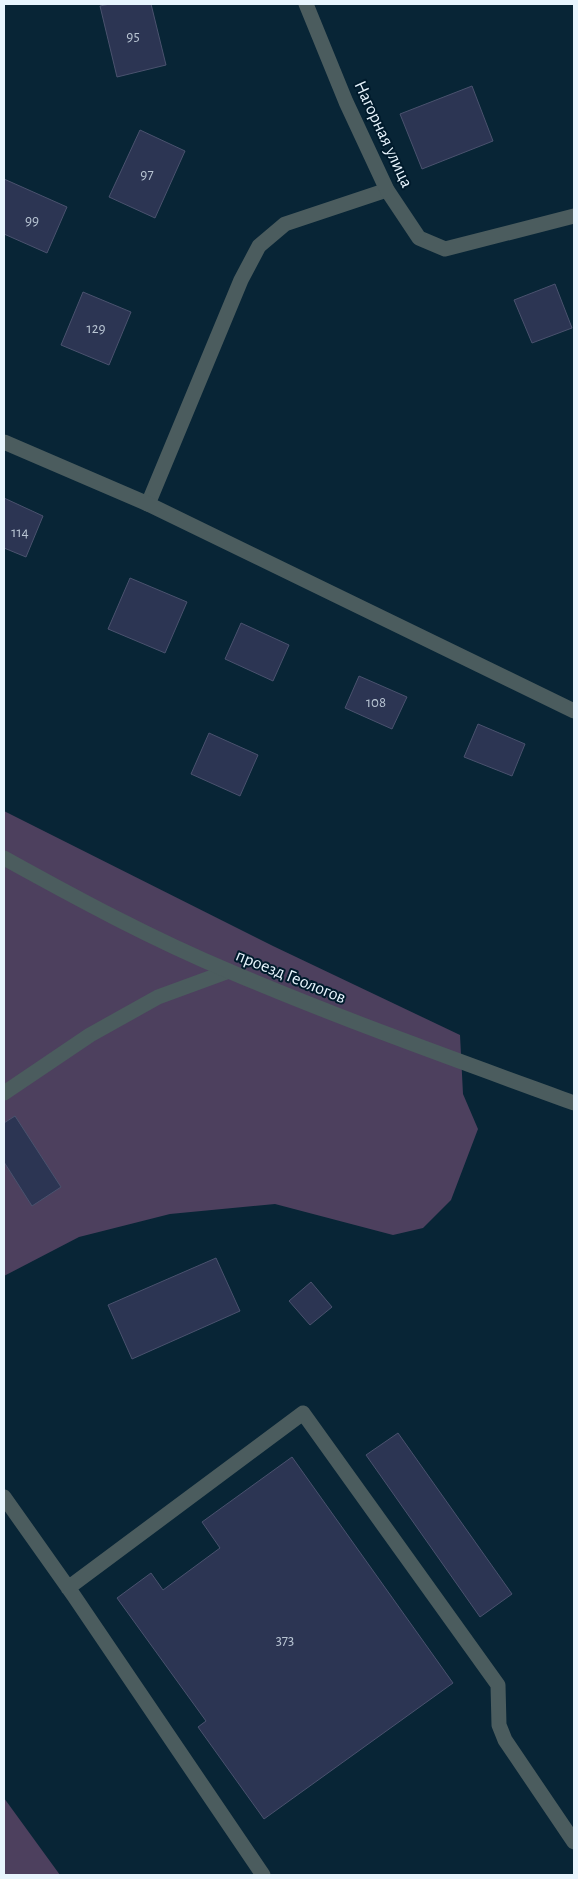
<svg xmlns="http://www.w3.org/2000/svg" width="578" height="1879" font-family="'Alegreya Sans',sans-serif">
  <style>
    .green { fill: #4d405e }
    .building { fill: #2c3553; stroke: #4a526e }
    .lines { fill: none; stroke-linecap: round; stroke-linejoin: round }
    .lane { stroke: #4b5c5e; stroke-width: 15 }
    .street { stroke: #4b5c5e; stroke-width: 15 }
    .labels { text-anchor: middle; stroke-width: 4; stroke-linejoin: round; paint-order: stroke }
    .number-label { font-size: 15px; fill: #b9c5d3 }
    .street-label { font-size: 18px; fill: #e8f5fe; stroke: #001b2c }
  </style>
  <rect width="100%" height="100%" fill="#082536"/>
  <path class="green" d="M4,811L273,946L460,1035L463,1094L478,1129L451,1200L423,1228L393,1235L275,1204L170,1214L79,1237L4,1276Z
    M4,1798L60,1875H4Z"/>
  <path class="building" d="M110,4H151L166,65L117,77L100,6Z
    M472,86L493,141L422,169L400,114Z
    M140,130L185,151L155,218L109,197Z
    M4,179L67,207L47,253L4,234Z
    M555,284L572,328L532,343L514,300Z
    M83,292L131,312L109,365L61,345Z
    M4,498L43,516L26,557L4,548Z
    M130,578L187,602L165,653L108,629Z
    M241,623L289,645L273,681L225,659Z
    M359,676L407,697L392,729L345,708Z
    M478,724L525,744L512,776L464,757Z
    M209,733L258,755L240,796L191,774Z
    M15,1116L61,1187L32,1206L4,1162V1123Z
    M216,1258L240,1311L132,1359L108,1305Z
    M311,1282L332,1307L310,1325L289,1301Z
    M398,1433L512,1594L480,1617L366,1455Z
    M292,1457L453,1683L264,1819L198,1727L206,1721L117,1598L151,1573L163,1590L220,1548L202,1522Z"/>
  <g class="lines">
    <path class="lane" d="M148,504L241,280L259,246L285,224L387,190
      M4,1093L90,1035L158,997L229,971
      M4,1497L74,1596L263,1875
      M68,1588L303,1413L498,1685L499,1725L505,1740L574,1842"/>
    <path class="street" d="M306,4L346,102L387,190L419,238L445,249L574,216
      M4,442L148,504L574,711
      M4,858C78,899 152,939 231,972C344,1020 459,1061 574,1103"/>
  </g>
  <g class="labels">
    <g class="number-label">
      <text x="133" y="41">95</text>
      <text x="147" y="179">97</text>
      <text x="32" y="225">99</text>
      <text x="96" y="333">129</text>
      <text x="20" y="537">114</text>
      <text x="376" y="707">108</text>
      <text x="285" y="1645">373</text>
    </g>
    <g class="street-label">
      <text transform="translate(384 134) rotate(65)" y="6">Нагорная улица</text>
      <text transform="translate(291 976) rotate(22)" y="6">проезд Геологов</text>
    </g>
  </g>
  <rect width="578" height="1879" fill="none" stroke="#e8f5fe" stroke-width="10"/>
</svg>
